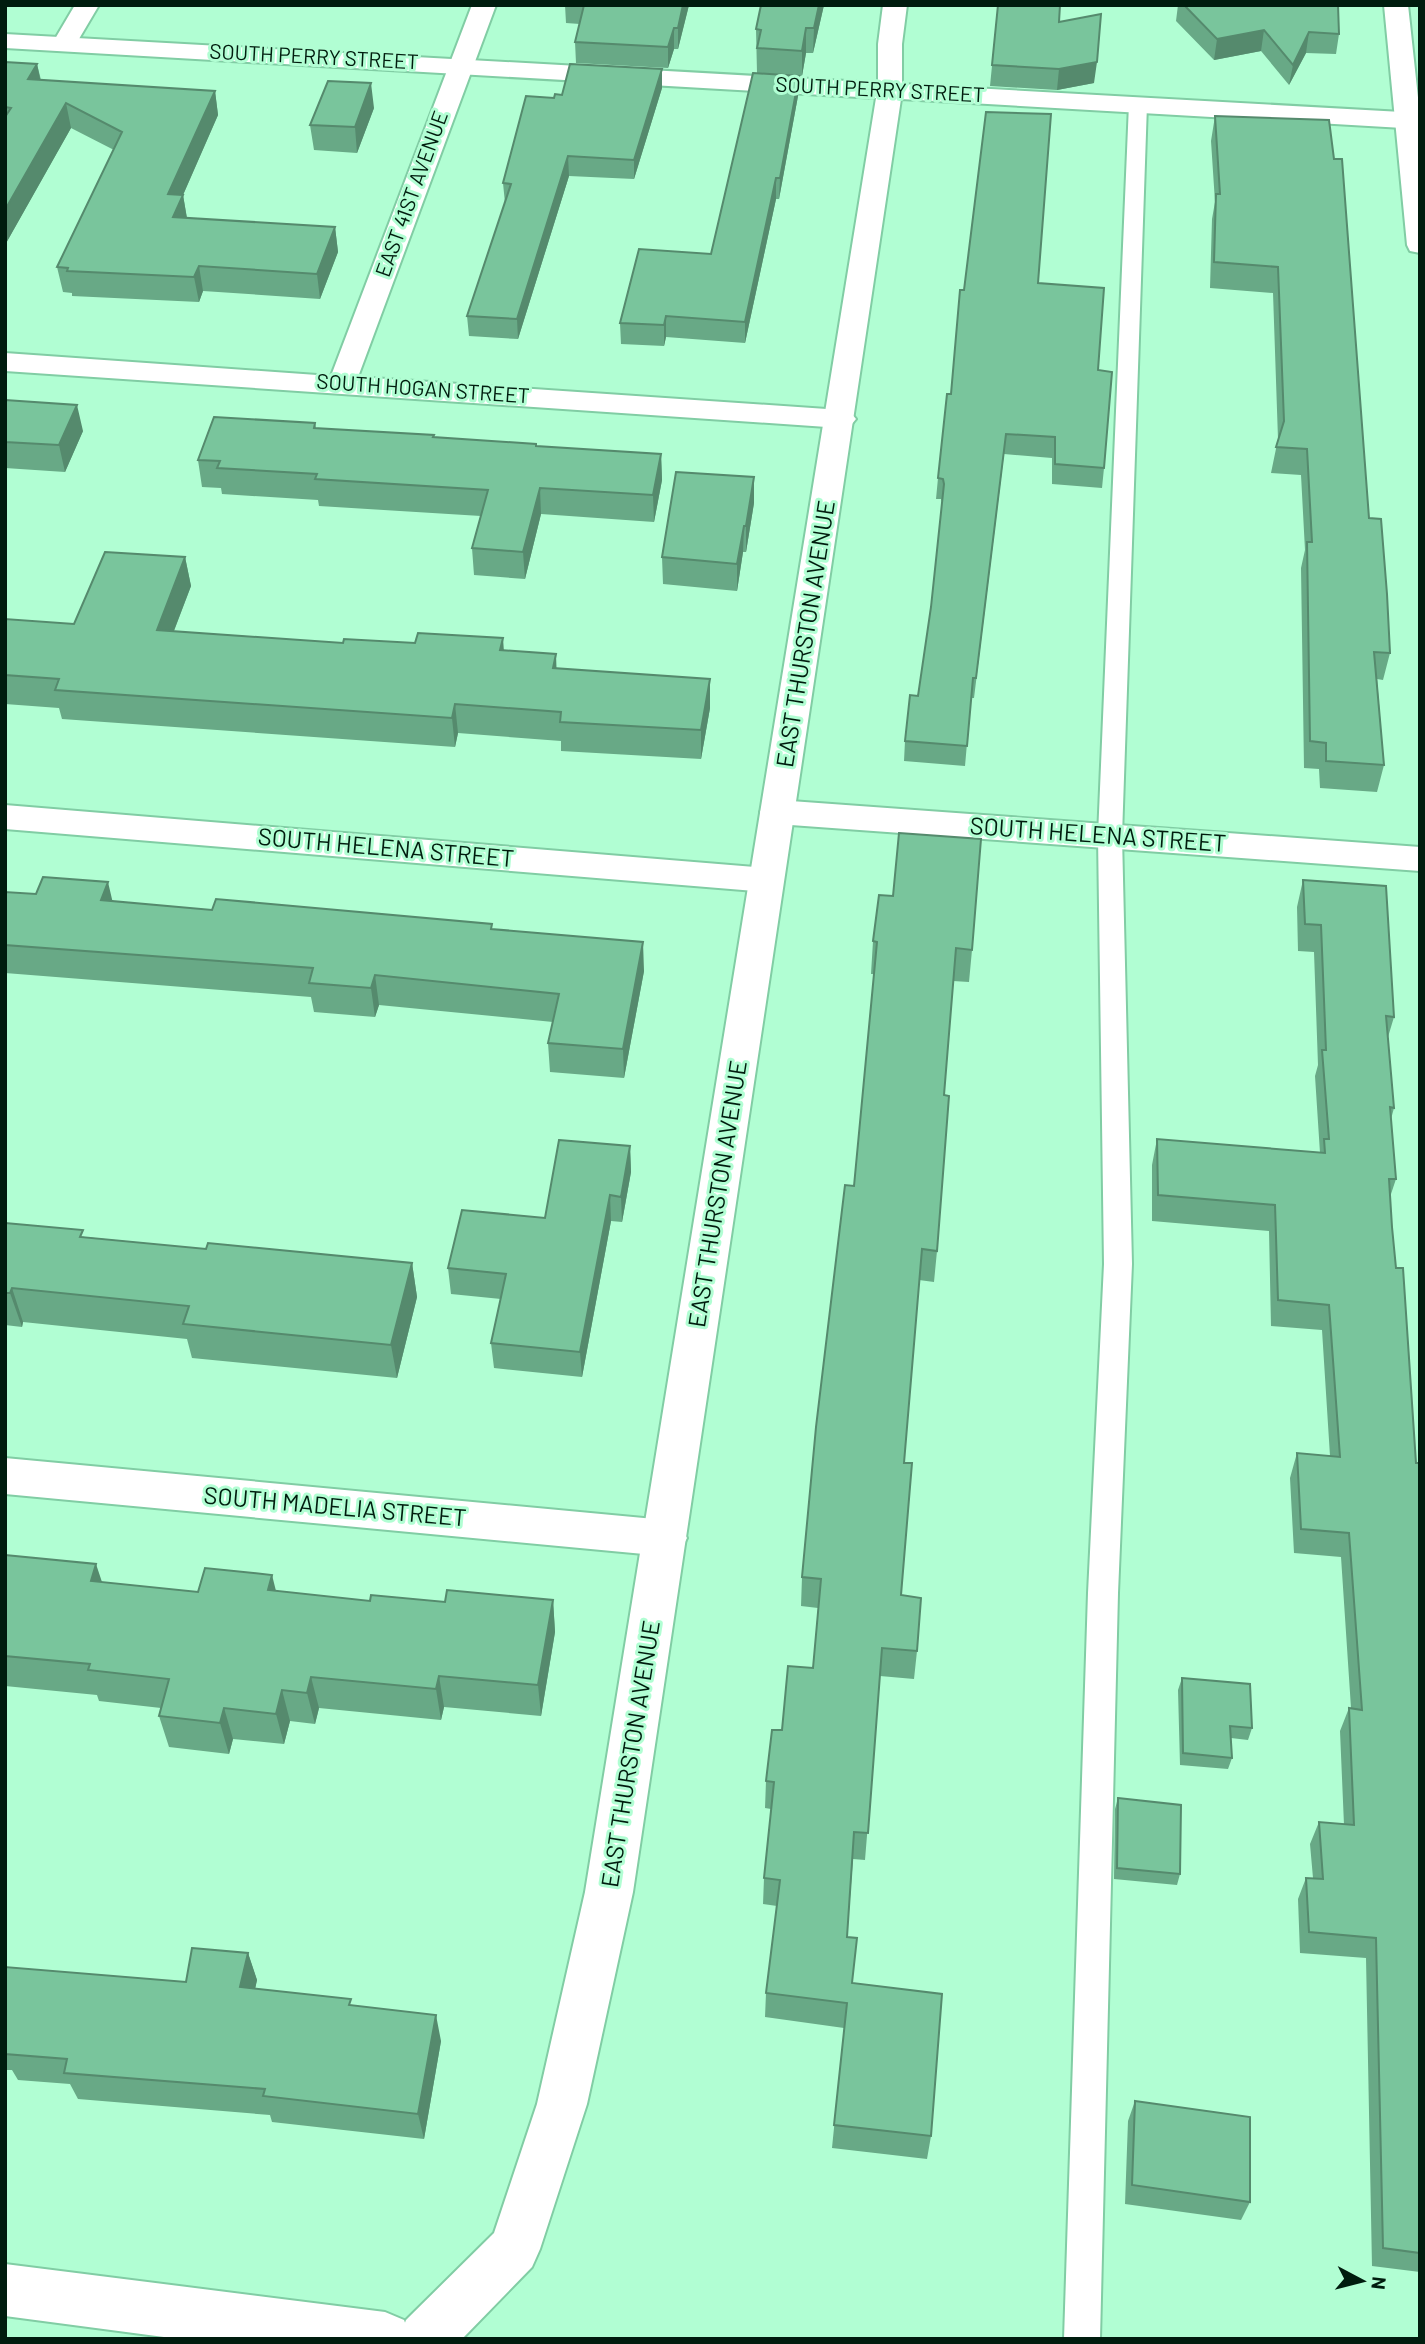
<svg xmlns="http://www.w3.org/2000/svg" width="1425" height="2344" font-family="Barlow,sans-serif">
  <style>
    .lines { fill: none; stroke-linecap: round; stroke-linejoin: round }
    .lane-casing { stroke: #81cda4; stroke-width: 4 }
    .street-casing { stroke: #81cda4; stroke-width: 4 }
    .secondary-casing { stroke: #81cda4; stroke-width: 4 }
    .lane { fill: #fff; fill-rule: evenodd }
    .street { fill: #fff; fill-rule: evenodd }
    .secondary { fill: #fff; fill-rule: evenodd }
    .wall { fill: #68a986 }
    .shaded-wall { fill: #558a6d }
    .building { fill: #79c59c; stroke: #558a6d; stroke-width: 2 }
    .labels { text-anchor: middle; stroke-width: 6; stroke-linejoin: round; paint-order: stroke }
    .far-street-label { font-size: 21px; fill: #001c0e; stroke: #b1fed3 }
    .street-label { font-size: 24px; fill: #001c0e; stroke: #b1fed3 }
  </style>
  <rect width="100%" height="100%" fill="#b1fed3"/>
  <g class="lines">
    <defs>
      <path id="lane" d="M1138,99L1147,104L1122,836L1132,1264L1118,1593L1100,2339H1064L1088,1593L1104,1264L1098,836L1129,104Z"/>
      <path id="street" d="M75,5H99L73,49L64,51L55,49L52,44Z
        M472,5H496L358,377L841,410L851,413L856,419L851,425L841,428L5,371V353L331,376Z
        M883,5H907L902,44V90L899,95L890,97L881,95L878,90V44Z
        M1384,5H1408L1420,116V253L1410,251L1407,245Z
        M777,800L1420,847V871L777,824L765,820L760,812L765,804Z
        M5,805L766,868L778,871L783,880L778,889L766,892L5,829Z
        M5,1458L665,1520L680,1525L687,1538L680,1551L665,1556L5,1494Z
        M5,2264L385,2312L404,2320L411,2339H179L5,2316Z"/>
      <path id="secondary" d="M5,34L1420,113V129L901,99L633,1892L587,2104L540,2249L532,2267L462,2339H399L406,2320L494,2233L537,2104L585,1892L876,98L5,48Z"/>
    </defs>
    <use href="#lane" class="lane-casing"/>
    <use href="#street" class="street-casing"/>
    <use href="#secondary" class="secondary-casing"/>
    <use href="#lane" class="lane"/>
    <use href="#street" class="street"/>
    <use href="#secondary" class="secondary"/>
  </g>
  <path class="wall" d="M565,5H689L678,49H674L668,68L576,63L575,42L580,24L566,23Z
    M761,5H824L813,53H806L802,76H799L798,96L779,199H776L745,343L666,337L664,346L621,344L620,323L711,254L757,73L756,29Z
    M998,5L1094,83L1057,90L990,86Z
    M1178,5H1338L1339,34L1336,54L1306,53L1289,85L1261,51L1214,60L1176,21Z
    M5,62L37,64L41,80L215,91L218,115L183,195L187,218L335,227L338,252L320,299L203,291L199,302L72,296V293L63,292L57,267L114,150L71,128L5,245Z
    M662,88L634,179L569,176L518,339L469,336L467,316L505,203L503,183L554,98L562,95Z
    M374,108L357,153L314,150L310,125Z
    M1215,116L1329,120L1369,518L1390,653L1383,680L1377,679L1384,765L1377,792L1320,788L1319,769L1304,768L1301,568L1305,550L1301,475L1271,473L1278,439L1273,293L1210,288L1212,219L1215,202L1211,141Z
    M1038,283L1098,370L1104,468L1102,488L1052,484V458L1004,454L974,698H971L965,766L904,761L905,741L918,696L931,607L942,503L941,499H936L938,478L951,394L964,290Z
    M5,400L83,431L65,472L5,468Z
    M315,423L316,428L434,435V437L537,446L661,454L662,480L654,522L541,514L525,579L474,575L472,548L481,516L319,506L318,500L222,494L221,488L202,487L198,460Z
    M754,503L746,552H743L737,591L663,584L662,557Z
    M185,557L191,586L174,631L343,643L504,651L556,668L710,708L701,759L561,751V741L458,733L455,747L62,719L59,708L5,704V619L74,624Z
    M1303,880L1394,1017L1388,1037L1394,1108L1391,1119L1396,1179L1390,1197L1392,1227L1416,1463H1420V2272L1372,2266L1366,1958L1300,1953L1298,1899L1306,1878H1313L1310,1844L1319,1822L1344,1825L1340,1731L1349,1708H1351L1341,1557L1294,1553L1290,1478L1297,1453L1330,1456L1322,1330L1271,1326L1269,1231L1152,1221V1165L1157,1139L1320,1153L1315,1076L1318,1065L1314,952L1298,951L1297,907Z
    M5,892L212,910L492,924V929L644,971L624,1078L550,1072L548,1043L553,1022L379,1005L375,1017L314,1012L311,997L5,973Z
    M873,941L972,950L969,982L953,981L944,1095L937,1251L934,1282L919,1280L904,1463L901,1595L917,1651L914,1679L880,1676L865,1860L853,1859L847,1937L853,1983L931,2136L927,2159L832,2148L844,2028L765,2017L766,1993L777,1906L763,1904L764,1878L771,1809L765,1808L766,1781L782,1730L813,1668L818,1608L801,1606L802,1577L854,1186L874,974H871Z
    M630,1146L631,1172L622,1222L611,1221L582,1377L494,1368L491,1343L501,1299L451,1294L448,1268L545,1218Z
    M5,1223L85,1237L206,1249L412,1263L417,1297L397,1378L192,1358L187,1339L23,1322L22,1327L5,1325Z
    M5,1555L102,1582L198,1592L276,1591L370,1601L445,1602L553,1600L555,1632L541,1716L444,1707L441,1720L319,1708L315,1724L290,1721L284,1744L233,1739L229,1754L169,1747L159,1716L161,1708L99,1701L97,1695L5,1686Z
    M1182,1678L1252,1728L1248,1740L1231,1738L1232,1758L1228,1769L1180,1765L1178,1690Z
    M1118,1798L1180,1874L1177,1885L1114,1879L1115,1809Z
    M248,1953L257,1980L255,1988L352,2005L441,2041L424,2139L272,2122L270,2115L78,2099L70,2084L18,2080L12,2070H5V1967L186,1982Z
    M1135,2101L1250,2202L1241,2220L1125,2204L1128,2121Z"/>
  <path class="shaded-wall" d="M683,5H689L678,49V28Z
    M819,5H824L813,53L814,28Z
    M674,28V49L668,68V47Z
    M806,28V53L802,76V51Z
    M1264,30L1261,51L1214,60L1217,39Z
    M1309,32L1306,53L1289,85L1293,65Z
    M1097,62L1094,83L1057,90L1059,69Z
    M37,64L42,88L28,79Z
    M662,69V88L634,179V160Z
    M799,76L798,96L779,199L780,178Z
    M371,83L374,108L357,153L355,127Z
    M215,91L218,115L183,195L187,219L178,242L168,194Z
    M66,103L71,128L5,245V210Z
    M568,156L569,176L518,339L517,319Z
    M776,178V199L745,343V322Z
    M335,227L338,252L320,299L317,274Z
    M199,266L203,291L199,302L194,277Z
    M666,316V337L664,346V325Z
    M77,405L83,431L65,472L59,445Z
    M661,454L662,480L654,522L653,495Z
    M754,477V503L746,552V526Z
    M540,488L541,514L525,579L523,552Z
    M744,526L743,552L737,591V564Z
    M185,557L191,586L163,659L157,630Z
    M503,638L505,667L500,650Z
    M556,654L557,683L553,668Z
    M710,679V708L701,759V730Z
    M455,704L458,733L455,747L452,718Z
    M108,882L115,912L101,900Z
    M643,942L644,971L624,1078L623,1049Z
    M375,975L379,1005L375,1017L371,988Z
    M630,1146L631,1172L622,1222L621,1197Z
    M610,1195L611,1221L582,1377L580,1352Z
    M412,1263L417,1297L397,1378L391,1345Z
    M12,1288L23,1322L22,1327L10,1293Z
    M96,1564L107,1597L91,1581Z
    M272,1575L280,1607L268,1590Z
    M553,1600L555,1632L541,1716L538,1685Z
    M439,1676L444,1707L441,1720L436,1689Z
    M311,1677L319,1708L315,1724L307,1693Z
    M282,1690L290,1721L284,1744L276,1714Z
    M224,1708L233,1739L229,1754L220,1723Z
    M248,1953L257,1980L250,2014L240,1987Z
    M436,2015L441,2041L424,2139L418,2114Z"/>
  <path class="building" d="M584,5H683L678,28H674L668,47L575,42Z
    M761,5H819L814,28H806L802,51L757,48L761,30L756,29Z
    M998,5H1060L1059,22L1101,14L1097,62L1059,69L992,65Z
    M1184,5H1338L1339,34L1309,32L1293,65L1264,30L1217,39Z
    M5,62L37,64L28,79L215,91L168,194L183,195L173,217L335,227L317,274L199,266L194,277L67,271L68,268L57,267L122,132L66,103L5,210V117L11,108L5,107Z
    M570,64L662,69L634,160L568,156L517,319L467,316L511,184L503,183L526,96L554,98L555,94L562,95Z
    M753,73L799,76L780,178H776L745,322L666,316L664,325L620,323L639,249L711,254Z
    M328,81L371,83L355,127L310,125Z
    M986,112L1051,114L1038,283L1104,288L1098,370L1112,372L1104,468L1055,464V437L1006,434L976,678H973L967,746L905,741L910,695L918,696L931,607L944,484L943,479L938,478L947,394H951L960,290H964Z
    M1215,116L1329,120L1334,159H1342L1369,518L1381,519L1387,594L1390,653L1374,652L1384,765L1326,761V743L1310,741L1307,542H1312L1307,449L1276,447L1284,421L1278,267L1214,262L1216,194H1220Z
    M5,400L77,405L59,445L5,442Z
    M214,417L315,423L314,428L434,435L433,437L536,444V446L661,454L653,495L540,488L523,552L472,548L488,490L315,479L317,474L217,468L220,461L198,460Z
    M676,472L754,477L746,526H744L737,564L662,557Z
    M105,552L185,557L157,630L343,643L344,639L415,643L418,633L503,638L500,650L556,654L553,668L710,679L701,730L560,722L561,712L455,704L452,718L55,690L59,679L5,675V619L74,624Z
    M899,833L981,839L972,950L956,948L944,1095L949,1096L937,1251L922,1249L904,1463H912L901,1595L921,1598L917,1651L882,1648L868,1833L854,1832L847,1937L857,1938L852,1983L942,1994L931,2136L834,2125L847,2003L766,1993L780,1880L764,1878L774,1782L766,1781L772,1730H782L788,1666L813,1668L821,1579L802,1577L816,1427L845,1185L854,1186L877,942L873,941L879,895L893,896Z
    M43,877L108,882L101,900L212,910L216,899L492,924L491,929L643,942L623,1049L548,1043L559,994L375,975L371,988L309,983L313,968L5,945V892L36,894Z
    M1303,880L1386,886L1394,1017L1386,1016L1394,1108L1390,1107L1396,1179H1389L1392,1227L1396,1268H1403L1416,1463H1420V2253L1383,2248L1376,1938L1309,1932L1306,1878L1323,1879L1319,1822L1354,1825L1349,1708L1362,1710L1349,1533L1301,1529L1297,1453L1340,1457L1329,1305L1278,1300L1275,1205L1158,1195L1157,1139L1325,1153L1324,1139H1329L1322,1050H1326L1321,925L1305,924Z
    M559,1140L630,1146L621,1197L610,1195L580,1352L491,1343L506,1274L448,1268L462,1210L545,1218Z
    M5,1223L83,1230L80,1237L206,1249L208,1243L412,1263L391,1345L183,1324L189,1306L12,1288L10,1293H5Z
    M5,1555L96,1564L91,1581L198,1592L205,1568L272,1575L268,1590L370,1601L371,1595L445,1602L447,1590L553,1600L538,1685L439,1676L436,1689L311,1677L307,1693L282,1690L276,1714L224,1708L220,1723L159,1716L169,1679L88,1670L90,1664L5,1656Z
    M1182,1678L1250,1684L1252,1728L1230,1726L1232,1758L1183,1753Z
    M1118,1798L1181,1805L1180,1874L1117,1868Z
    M192,1948L248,1953L240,1987L351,1999L349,2005L436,2015L418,2114L263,2096L265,2089L64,2073L67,2059L5,2054V1967L186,1982Z
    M1135,2101L1250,2117V2202L1132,2185Z"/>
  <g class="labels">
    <g class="far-street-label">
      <text transform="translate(314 57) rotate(3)" y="7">SOUTH PERRY STREET</text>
      <text transform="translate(880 90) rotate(3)" y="7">SOUTH PERRY STREET</text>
      <text transform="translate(412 194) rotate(-70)" y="7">EAST 41ST AVENUE</text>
      <text transform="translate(423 389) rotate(4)" y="7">SOUTH HOGAN STREET</text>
    </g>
    <g class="street-label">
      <text transform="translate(806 634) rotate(-81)" y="8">EAST THURSTON AVENUE</text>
      <text transform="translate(1098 835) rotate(4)" y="8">SOUTH HELENA STREET</text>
      <text transform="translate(386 848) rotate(5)" y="8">SOUTH HELENA STREET</text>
      <text transform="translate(718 1194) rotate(-81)" y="8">EAST THURSTON AVENUE</text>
      <text transform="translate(335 1507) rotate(5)" y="8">SOUTH MADELIA STREET</text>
      <text transform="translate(631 1754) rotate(-81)" y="8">EAST THURSTON AVENUE</text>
    </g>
  </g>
  <rect width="1425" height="2344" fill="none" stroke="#001c0e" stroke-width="14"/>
  <g transform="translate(1362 2281) rotate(97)" stroke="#b1fed3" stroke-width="5" paint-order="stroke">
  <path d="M0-5L12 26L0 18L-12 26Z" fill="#001c0e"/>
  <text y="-10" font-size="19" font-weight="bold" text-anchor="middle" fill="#001c0e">N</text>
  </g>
</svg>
